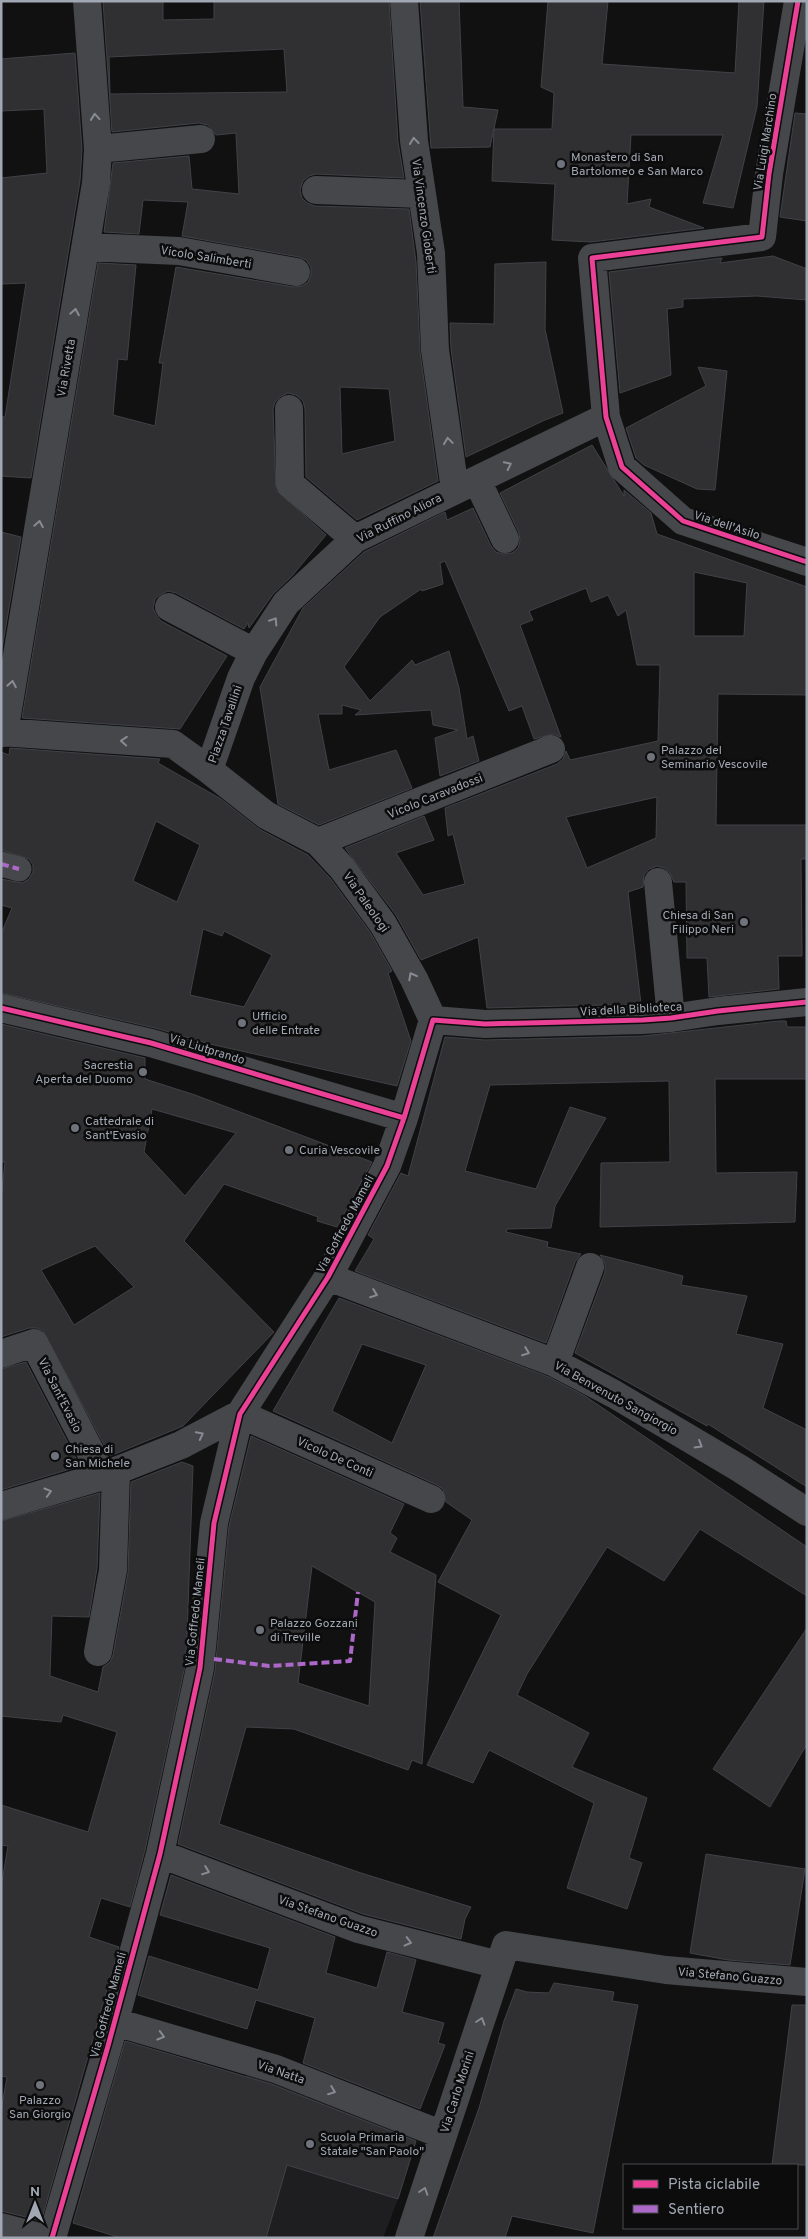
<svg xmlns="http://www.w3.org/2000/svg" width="808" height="2239" font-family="Overpass,sans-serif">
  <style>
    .built { fill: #1e1e20 }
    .building { fill: #303032; stroke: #404246; fill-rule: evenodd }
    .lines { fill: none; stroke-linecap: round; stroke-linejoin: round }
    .pedestrian { stroke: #46474a; stroke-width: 25 }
    .minor { stroke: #46474a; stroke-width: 28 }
    .quiet { stroke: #ac68c9; stroke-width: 4; stroke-dasharray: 8 4; stroke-linecap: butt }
    .cycleway-casing { stroke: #0c0c0d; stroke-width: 8 }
    .cycleway { stroke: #ea4096; stroke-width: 5 }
    .oneway { stroke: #868b94 }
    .poi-dot { fill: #6f737b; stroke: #0c0c0d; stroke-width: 2 }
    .labels { text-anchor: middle; stroke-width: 5; stroke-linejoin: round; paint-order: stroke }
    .street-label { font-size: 12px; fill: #a2a8b3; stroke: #0c0c0d }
    .poi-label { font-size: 12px; fill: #a2a8b3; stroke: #0c0c0d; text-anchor: start }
  </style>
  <rect width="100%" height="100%" fill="#111112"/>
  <path class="built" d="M247,2074L418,2132L398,2199L383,2238H182Z"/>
  <path class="building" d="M103,1H163V20L214,19V1H389L398,142L404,178L316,174L309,176L303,181L300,190L302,198L307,203L315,206L409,209L416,262L420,352L438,481L357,520L306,477L305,409L303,401L296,395L288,393L281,396L275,402L273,409L276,490L326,535L292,576L273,594L249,628L248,623L244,629L176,593L168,591L161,594L155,599L153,608L156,615L161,621L227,656L180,729L22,718L98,263L136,265L127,360L118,359L113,415L155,426L163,363H159L176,267L294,287L302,286L308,282L311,275V267L306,260L299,257L182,236L188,202L143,200L139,234L104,232L113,163L189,156L192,189L239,194L236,133L216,135L208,125L199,123L112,132ZM284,49L287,92L110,94L109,57ZM340,387L389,389L395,441L342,454Z
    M420,1H459L463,107L498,110L490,147L431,148Z
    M548,1H608L602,64L735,73L739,1H764L757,107L733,208L703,203L723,135H631L627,204L651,199L649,207L704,228L591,242L552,240L555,184L492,181L494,129H552L554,93L541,87Z
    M75,53L82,149L80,181L31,478L1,476V417H5L26,283L1,284V178L47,173L44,109L1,111V59Z
    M795,113L807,114V221L780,217Z
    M773,256L807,269V300L757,296L683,299V307L667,309L671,375L620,393L609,272L722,258L720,263Z
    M546,262L545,329L563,413L545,420L466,457L451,349L450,323L494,324L495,264Z
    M698,367L727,371L715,490L697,489L644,465L636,458L626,428L706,386Z
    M592,445L624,496V490L651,513L657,534L807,587V695L718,694L716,825H807V859H801L802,956H778L779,989L709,997L707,958H687L686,882H674L670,873L664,868L657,866L649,869L644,875L643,887L628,892L641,1004L487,1008L478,937L421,960L396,915L345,848L424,816L434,840L396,853L423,895L465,884L453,834L448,836L445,808L557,764L563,759L566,751L570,760L658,741L660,665H637L626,610L618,616L608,595L591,602L586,588L529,611L533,620L520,625L561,737L553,734L534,739L522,706L509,711L445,561L440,563L443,584L422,591L421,589L380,617L344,667L370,701L412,660L415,665L449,651L459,688L467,739L473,736L479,761L440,776L435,738L458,730L433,725L431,710L355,715L361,710L342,705V714H318L329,770L396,750L412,788L319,825L278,804L260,687L303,608L364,552L445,512L447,520L473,508L491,546L496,552L503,554L512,553L518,548L520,541L519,533L500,493ZM694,572L747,583L744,636H694ZM657,797L656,838L587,868L566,817Z
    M1,532L21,537L1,655Z
    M10,748L160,759L158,763L221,799L259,829L308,855L330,878L370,932L392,971L388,973L411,1041L397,1086L210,1044L155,1028L1,993V934L12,908L1,905V879L22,883L29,879L33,872V865L29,859L1,850V752L9,755ZM156,821L200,845L177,902L133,881ZM203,929L222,936L224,931L272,955L244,1007L190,995Z
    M779,1021H786L787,1027H807V1079H715L716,1173L797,1172L795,1222L600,1227L601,1163L670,1162L669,1081L490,1085L465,1171L536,1189L570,1107L606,1118L555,1206L551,1228L507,1229L506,1232L548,1242L547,1247L581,1254L575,1262L546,1343L355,1271L374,1239L368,1235L401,1173L408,1176L445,1037L485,1040L643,1036Z
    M1,1024L145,1058V1079L195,1095L372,1162L337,1227L317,1221L318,1217L224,1184L184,1241L274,1332L183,1426L110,1456L43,1331L37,1328H29L1,1337V1200L5,1162H1ZM152,1109L236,1133L185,1196L144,1152ZM95,1246L134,1287L74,1325L41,1270Z
    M600,1255L683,1276L681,1285L747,1296L736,1334L783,1344L763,1408L807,1430V1487L708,1424L707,1426L575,1353L605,1272V1264Z
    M339,1298L549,1377L585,1396L807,1547V1596L700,1529L664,1581L607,1547L527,1674L517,1695L589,1733L572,1767L647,1798L629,1858L642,1863L627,1909L567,1888L594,1803L489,1750L473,1783L427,1765L501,1615L438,1582L472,1520L446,1502L443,1489L437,1485L273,1411ZM362,1344L426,1365L392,1443L332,1411Z
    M26,1362L80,1466L1,1490V1369Z
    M251,1436L404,1504L390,1533L397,1538L390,1552L436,1575L422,1764L412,1760L408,1770L294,1729L246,1727L219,1824L361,1873L471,1907L465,1919L461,1939L363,1914L178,1844L215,1671L229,1526ZM312,1566L375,1602L369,1706L298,1683Z
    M182,1462L193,1466L187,1635L185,1666L145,1850L130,1907L101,1898L89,1937L119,1947L43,2215L39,2214L38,2220L1,2211V2111L7,2077L1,2076V1888L8,1846L1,1845V1805L88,1832L117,1732L63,1715L61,1722L1,1716V1521L100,1493L97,1568L89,1617L52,1616L50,1676L98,1692L103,1667L110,1662L113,1655L128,1573L131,1482Z
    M807,1628V1744L770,1807L713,1769Z
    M706,1854L805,1869L790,1965L728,1960L690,1953Z
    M171,1875L335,1937L326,1973L377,1988L387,1952L416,1960L402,2012L444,2023L438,2043L445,2045L420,2109L303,2063L315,2018L256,2000L247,2029L138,1995L149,1956L258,1990L270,1948L160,1915Z
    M554,1983L614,1992L612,2001L638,2005L593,2233L512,2216L505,2238H433L479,2108L504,2021L516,1989L527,1992L549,1993Z
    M792,2005H807V2165H772Z
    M125,2041L271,2084L416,2141L398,2199L287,2165L266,2238H121L73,2223Z"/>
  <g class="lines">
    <path class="pedestrian" d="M1,864L19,869"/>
    <path class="minor" d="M404,1L414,141L431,253L435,350L455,490
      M798,1L769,174L762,237L592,258L606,417L622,467L683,521L807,562
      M98,149L201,139
      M316,190L421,194
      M86,247L179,251L296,272
      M289,409L290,484L355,539
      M477,480L505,539
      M169,607L254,652
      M1,732L173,744L209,770L266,815L318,842L342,868L383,924L414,979L433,1020
      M4,733L96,183L98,149L87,1
      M209,770L241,678L254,652L286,603L355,539L606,417
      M318,842L551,749
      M658,882L671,1018
      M1,1008L151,1043L404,1118
      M433,1020L485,1024L643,1020L671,1018L718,1011L807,1002
      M328,1277L555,1363L614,1394L739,1468L807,1512
      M1,1354L34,1343L103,1476
      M555,1363L590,1267
      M1,1506L103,1476L181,1445L240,1414L431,1499
      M98,1652L113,1570L116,1471
      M160,1854L358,1929L499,1965
      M115,2022L276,2069L443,2135
      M1,2227L43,2238
      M52,2238L108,2046L160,1854L200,1668L214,1523L240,1414L328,1277L387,1166L404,1118L433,1020
      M409,2238L506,1945L666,1970L807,1982"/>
    <path class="quiet" d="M1,864L19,869
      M214,1659L269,1666L350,1661L358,1592"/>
    <defs>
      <path id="cycleway" d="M798,1L769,174L762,237L592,258L606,417L622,467L683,521L807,562
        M1,1008L151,1043L404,1118
        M52,2238L108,2046L160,1854L200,1668L214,1523L240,1414L328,1277L387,1166L404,1118L433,1020L485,1024L643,1020L671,1018L718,1011L807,1002"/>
    </defs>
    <use href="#cycleway" class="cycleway-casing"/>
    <use href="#cycleway" class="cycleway"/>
  </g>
  <defs><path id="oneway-chevron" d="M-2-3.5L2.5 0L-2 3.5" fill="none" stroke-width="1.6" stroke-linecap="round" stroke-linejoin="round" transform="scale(1.25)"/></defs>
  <g class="oneway">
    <use href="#oneway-chevron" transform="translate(95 117) rotate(-95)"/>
    <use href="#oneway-chevron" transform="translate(414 141) rotate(-96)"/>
    <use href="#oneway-chevron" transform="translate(75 312) rotate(-80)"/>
    <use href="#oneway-chevron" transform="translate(448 441) rotate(-98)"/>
    <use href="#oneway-chevron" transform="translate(508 465) rotate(-26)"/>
    <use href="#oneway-chevron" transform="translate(39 524) rotate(-80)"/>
    <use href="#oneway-chevron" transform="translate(274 621) rotate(-57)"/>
    <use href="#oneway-chevron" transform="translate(12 684) rotate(-80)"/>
    <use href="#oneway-chevron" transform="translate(124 741) rotate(-176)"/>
    <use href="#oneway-chevron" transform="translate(412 976) rotate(-118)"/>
    <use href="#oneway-chevron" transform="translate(374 1294) rotate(21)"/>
    <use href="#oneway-chevron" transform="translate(526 1352) rotate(21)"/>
    <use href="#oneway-chevron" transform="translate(200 1435) rotate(-27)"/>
    <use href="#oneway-chevron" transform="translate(699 1445) rotate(31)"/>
    <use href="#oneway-chevron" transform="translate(48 1492) rotate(-16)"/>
    <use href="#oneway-chevron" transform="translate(206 1871) rotate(21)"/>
    <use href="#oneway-chevron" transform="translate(408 1942) rotate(14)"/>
    <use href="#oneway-chevron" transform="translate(481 2021) rotate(-72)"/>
    <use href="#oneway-chevron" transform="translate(161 2036) rotate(16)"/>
    <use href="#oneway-chevron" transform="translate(332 2091) rotate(21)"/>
    <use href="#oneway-chevron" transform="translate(424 2191) rotate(-72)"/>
  </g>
  <g class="poi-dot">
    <circle cx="561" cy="164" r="5"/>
    <circle cx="651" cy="757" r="5"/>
    <circle cx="744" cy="922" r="5"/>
    <circle cx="242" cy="1023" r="5"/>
    <circle cx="143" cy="1072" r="5"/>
    <circle cx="75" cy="1128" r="5"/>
    <circle cx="289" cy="1150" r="5"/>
    <circle cx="55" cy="1456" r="5"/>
    <circle cx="260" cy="1630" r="5"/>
    <circle cx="40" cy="2085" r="5"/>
    <circle cx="310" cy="2144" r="5"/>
  </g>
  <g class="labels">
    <g class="street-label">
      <text transform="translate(765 142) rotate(-81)" y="4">Via Luigi Marchino</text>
      <text transform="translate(424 216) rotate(82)" y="4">Via Vincenzo Gioberti</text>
      <text transform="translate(206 257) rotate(9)" y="4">Vicolo Salimberti</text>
      <text transform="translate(66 368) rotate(-80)" y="4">Via Rivetta</text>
      <text transform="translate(399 518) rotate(-27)" y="4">Via Ruffino Aliora</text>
      <text transform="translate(727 525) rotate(18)" y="4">Via dell'Asilo</text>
      <text transform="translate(225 724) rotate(-71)" y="4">Piazza Tavallini</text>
      <text transform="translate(435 796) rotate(-22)" y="4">Vicolo Caravadossi</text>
      <text transform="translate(366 902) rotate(55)" y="4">Via Paleologi</text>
      <text transform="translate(631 1009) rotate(-3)" y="4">Via della Biblioteca</text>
      <text transform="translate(207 1049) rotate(17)" y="4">Via Liutprando</text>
      <text transform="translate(345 1224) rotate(-62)" y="4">Via Goffredo Mameli</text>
      <text transform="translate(60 1395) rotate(63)" y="4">Via Sant'Evasio</text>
      <text transform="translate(616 1398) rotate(29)" y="4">Via Benvenuto Sangiorgio</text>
      <text transform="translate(335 1457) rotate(24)" y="4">Vicolo De Conti</text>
      <text transform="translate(195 1612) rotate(-84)" y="4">Via Goffredo Mameli</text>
      <text transform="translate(328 1916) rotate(19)" y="4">Via Stefano Guazzo</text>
      <text transform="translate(730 1976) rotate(5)" y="4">Via Stefano Guazzo</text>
      <text transform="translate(108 2005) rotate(-75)" y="4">Via Goffredo Mameli</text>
      <text transform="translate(281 2072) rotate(19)" y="4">Via Natta</text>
      <text transform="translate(457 2092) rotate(-72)" y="4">Via Carlo Morini</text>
    </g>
    <g class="poi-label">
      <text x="571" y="161">Monastero di San<tspan x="571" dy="14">Bartolomeo e San Marco</tspan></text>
      <text x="661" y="754">Palazzo del<tspan x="661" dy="14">Seminario Vescovile</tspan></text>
      <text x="734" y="919" text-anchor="end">Chiesa di San<tspan x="734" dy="14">Filippo Neri</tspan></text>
      <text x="252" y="1020">Ufficio<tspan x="252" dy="14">delle Entrate</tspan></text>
      <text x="133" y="1069" text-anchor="end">Sacrestia<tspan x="133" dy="14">Aperta del Duomo</tspan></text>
      <text x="85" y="1125">Cattedrale di<tspan x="85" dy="14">Sant'Evasio</tspan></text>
      <text x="299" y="1154">Curia Vescovile</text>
      <text x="65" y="1453">Chiesa di<tspan x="65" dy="14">San Michele</tspan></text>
      <text x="270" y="1627">Palazzo Gozzani<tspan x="270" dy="14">di Treville</tspan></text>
      <text x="40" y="2104" text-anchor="middle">Palazzo<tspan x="40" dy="14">San Giorgio</tspan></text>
      <text x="320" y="2141">Scuola Primaria<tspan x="320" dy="14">Statale "San Paolo"</tspan></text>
    </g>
  </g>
  <rect width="808" height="2239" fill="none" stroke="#a2a8b3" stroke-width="5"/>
  <rect x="623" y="2164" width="175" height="65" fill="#0c0c0d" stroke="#484a4f"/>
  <rect x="633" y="2180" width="25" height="8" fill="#ea4096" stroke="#484a4f"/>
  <text x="668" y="2189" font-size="15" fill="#a2a8b3">Pista ciclabile</text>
  <rect x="633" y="2205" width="25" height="8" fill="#ac68c9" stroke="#484a4f"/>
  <text x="668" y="2214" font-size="15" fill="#a2a8b3">Sentiero</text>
  <g transform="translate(35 2204)" stroke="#0c0c0d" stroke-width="4" paint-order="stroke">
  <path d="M0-4L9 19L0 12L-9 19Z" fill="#a2a8b3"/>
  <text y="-8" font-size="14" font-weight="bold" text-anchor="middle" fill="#a2a8b3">N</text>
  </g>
</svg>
